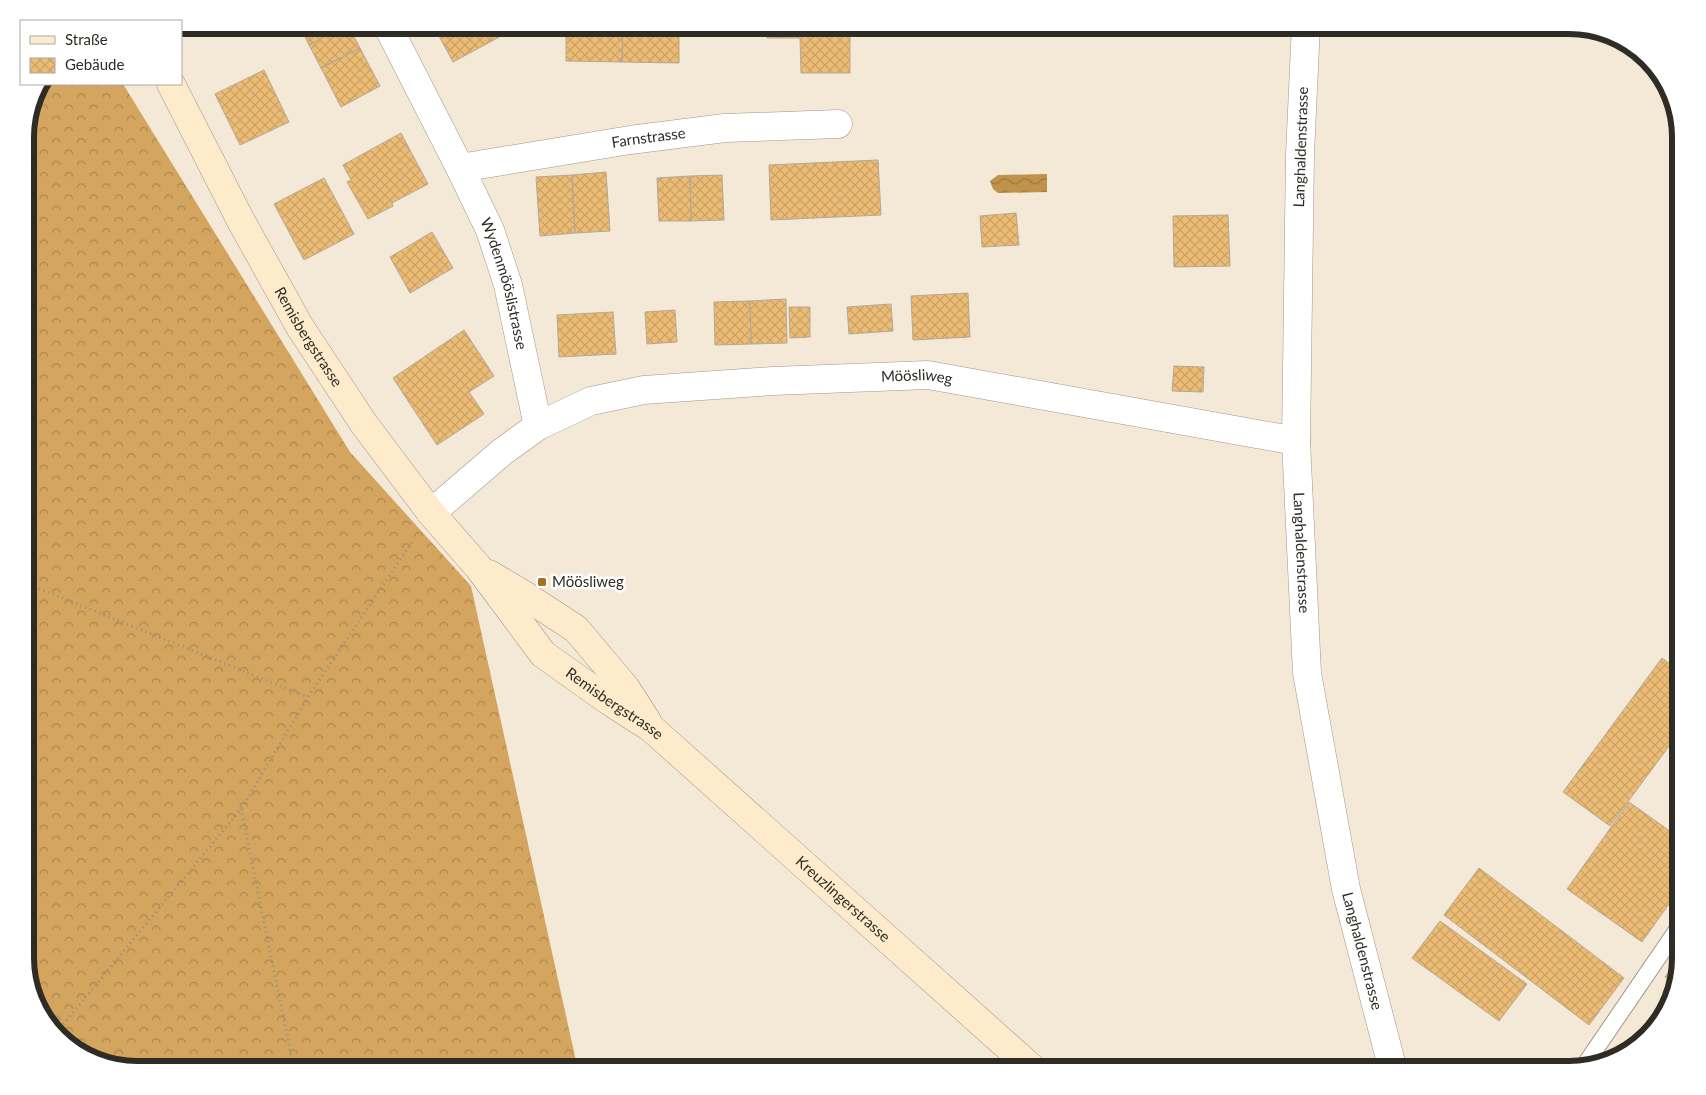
<svg xmlns="http://www.w3.org/2000/svg" width="1706" height="1095" font-family="Lato,sans-serif">
  <style>
    .forest { fill: url(#forest-crowns) }
    .water { fill: url(#water-waves) }
    .building { fill: url(#building-cross-hatch); stroke: #b4a898 }
    .lines { fill: none; stroke-linecap: round; stroke-linejoin: round }
    .lane-casing { stroke: #a29687; stroke-width: 18 }
    .street-casing { stroke: #a29687; stroke-width: 29 }
    .secondary-casing { stroke: #a29687; stroke-width: 29 }
    .path { stroke: #968e82; stroke-width: 3; stroke-dasharray: 1 4; stroke-linecap: butt }
    .lane { stroke: #fff; stroke-width: 16 }
    .street { stroke: #fff; stroke-width: 28 }
    .secondary { stroke: #feebcc; stroke-width: 28 }
    .poi-dot { fill: #a07325; stroke: #fff; stroke-width: 2 }
    .labels { text-anchor: middle; stroke-width: 5; stroke-linejoin: round; paint-order: stroke }
    .street-label { font-size: 15px; fill: #2f2b25; stroke: #fff }
    .poi-label { font-size: 15px; fill: #2f2b25; stroke: #fff; text-anchor: start }
    .rim { fill: none; stroke: #2f2b25; stroke-width: 6 }
  </style>
  <defs>
    <pattern id="forest-crowns" width="20" height="18" patternUnits="userSpaceOnUse" patternTransform="scale(1.25)"><rect width="20" height="18" fill="#d3a55e"/><path d="M2 6a3 3 0 1 1 6 0M12 15a3 3 0 1 1 6 0" fill="none" stroke="#ac874d"/></pattern>
    <pattern id="water-waves" width="16" height="10" patternUnits="userSpaceOnUse" patternTransform="scale(1.25)"><rect width="16" height="10" fill="#c0924b"/><path d="M0 5q4-4 8 0t8 0" fill="none" stroke="#9c773e"/></pattern>
    <pattern id="building-cross-hatch" width="8" height="8" patternUnits="userSpaceOnUse" patternTransform="scale(1.25)"><rect width="8" height="8" fill="#ecbc75"/><path d="M0 0l8 8M0 8l8-8" fill="none" stroke="#cba265"/></pattern>
  </defs>
  <rect width="100%" height="100%" fill="#f4e8d7"/>
  <path class="forest" d="M40,84H123L350,452L471,586L578,1070H137L75,1051L40,1014L25,965V130L34,94Z"/>
  <path class="water" d="M1047,174V192L998,193L993,189L990,181L998,175Z"/>
  <path class="building" d="M299,25H347L309,45Z
    M347,25H348L360,48L321,68L309,45Z
    M433,25H497L503,35L453,62Z
    M566,25H623L622,62L566,61Z
    M623,25H679V63L622,62Z
    M767,25H850V73H801L800,38H767Z
    M360,48L380,86L341,107L321,68Z
    M264,70L289,122L240,145L215,94Z
    M401,133L428,184L392,203L393,206L368,219L347,182L351,180L343,165Z
    M878,160L881,215L771,220L769,165Z
    M606,172L610,231L575,233L572,175Z
    M572,175L575,233L540,236L536,177Z
    M722,175L724,220L691,221L690,176Z
    M690,176L691,221H659L657,178Z
    M324,178L354,234L304,260L274,204Z
    M1016,213L1019,245L982,247L980,216Z
    M1228,215L1230,266L1174,267L1173,216Z
    M432,232L453,268L410,293L390,257Z
    M968,293L970,337L913,340L911,296Z
    M786,299L787,343L751,344L750,301Z
    M750,301L751,344L715,345L714,302Z
    M891,304L893,331L849,334L847,307Z
    M789,307H810V337L790,338Z
    M675,310L677,342L647,344L645,312Z
    M613,312L616,354L559,357L557,315Z
    M464,330L494,376L469,392L484,414L437,445L393,378Z
    M1174,366L1204,367L1203,392L1172,391Z
    M1662,658L1681,672V730L1610,826L1563,792Z
    M1629,802L1681,839V887L1642,942L1567,889Z
    M1479,868L1624,978L1589,1025L1444,915Z
    M1440,921L1527,984L1499,1021L1412,958Z
    M1681,954V959L1674,983L1665,977Z
    M1673,986L1662,1020L1636,1045L1633,1043Z"/>
  <g class="lines">
    <defs>
      <path id="lane" d="M1584,1066L1681,924"/>
      <g id="street">
        <path id="s1" d="M387,25L460,168L490,230L508,285L538,426"/>
        <path id="s2" d="M1306,25L1300,154L1296,441L1307,673L1346,889L1393,1070"/>
        <path id="s3" d="M460,168L630,140L725,128L838,124"/>
        <path id="s4" d="M431,513L502,452L538,426L591,401L644,390L773,381L928,375L1296,441"/>
      </g>
      <g id="secondary">
        <path id="s5" d="M171,84L241,221L300,327L364,424L431,513L479,568L543,654L609,701L651,728L1034,1070"/>
        <path d="M489,574L521,593L576,629L625,687L647,721"/>
      </g>
    </defs>
    <use href="#lane" class="lane-casing"/>
    <use href="#street" class="street-casing"/>
    <use href="#secondary" class="secondary-casing"/>
    <path class="path" d="M25,583L308,697
      M241,809L294,1070
      M57,1032L241,809L308,697L414,539"/>
    <use href="#lane" class="lane"/>
    <use href="#street" class="street"/>
    <use href="#secondary" class="secondary"/>
  </g>
  <rect class="poi-dot" x="537" y="577" width="10" height="10" rx="2.5"/>
  <g class="labels">
    <g class="street-label">
      <text dy="5" stroke="none"><textPath href="#s3" startOffset="191">Farnstrasse</textPath></text>
      <text transform="translate(1301 147) rotate(-88)" y="5">Langhaldenstrasse</text>
      <text dy="5" stroke="none"><textPath href="#s1" startOffset="285">Wydenmööslistrasse</textPath></text>
      <text dy="5" stroke="none"><textPath href="#s5" startOffset="288">Remisbergstrasse</textPath></text>
      <text dy="5" stroke="none"><textPath href="#s4" startOffset="524">Möösliweg</textPath></text>
      <text dy="5" stroke="none"><textPath href="#s2" startOffset="528">Langhaldenstrasse</textPath></text>
      <text dy="5" stroke="none"><textPath href="#s5" startOffset="770">Remisbergstrasse</textPath></text>
      <text dy="5" stroke="none"><textPath href="#s5" startOffset="1071">Kreuzlingerstrasse</textPath></text>
      <text dy="5" stroke="none"><textPath href="#s2" startOffset="932">Langhaldenstrasse</textPath></text>
    </g>
    <g class="poi-label">
      <text x="552" y="587">Möösliweg</text>
    </g>
  </g>
  <path d="M0 0H1706V1095H0ZM137 34H1569A103 103 0 0 1 1672 137V958A103 103 0 0 1 1569 1061H137A103 103 0 0 1 34 958V137A103 103 0 0 1 137 34Z" fill="#fff" fill-rule="evenodd"/>
  <path class="rim" d="M137 34H1569A103 103 0 0 1 1672 137V958A103 103 0 0 1 1569 1061H137A103 103 0 0 1 34 958V137A103 103 0 0 1 137 34Z"/>
  <rect x="20" y="20" width="162" height="65" fill="#ffffff" stroke="#acaaa8"/>
  <rect x="30" y="36" width="25" height="8" fill="#feebcc" stroke="#acaaa8"/>
  <text x="65" y="45" font-size="15" fill="#2f2b25">Straße</text>
  <rect x="30" y="58" width="25" height="15" fill="url(#building-cross-hatch)" stroke="#acaaa8"/>
  <text x="65" y="70" font-size="15" fill="#2f2b25">Gebäude</text>
</svg>
